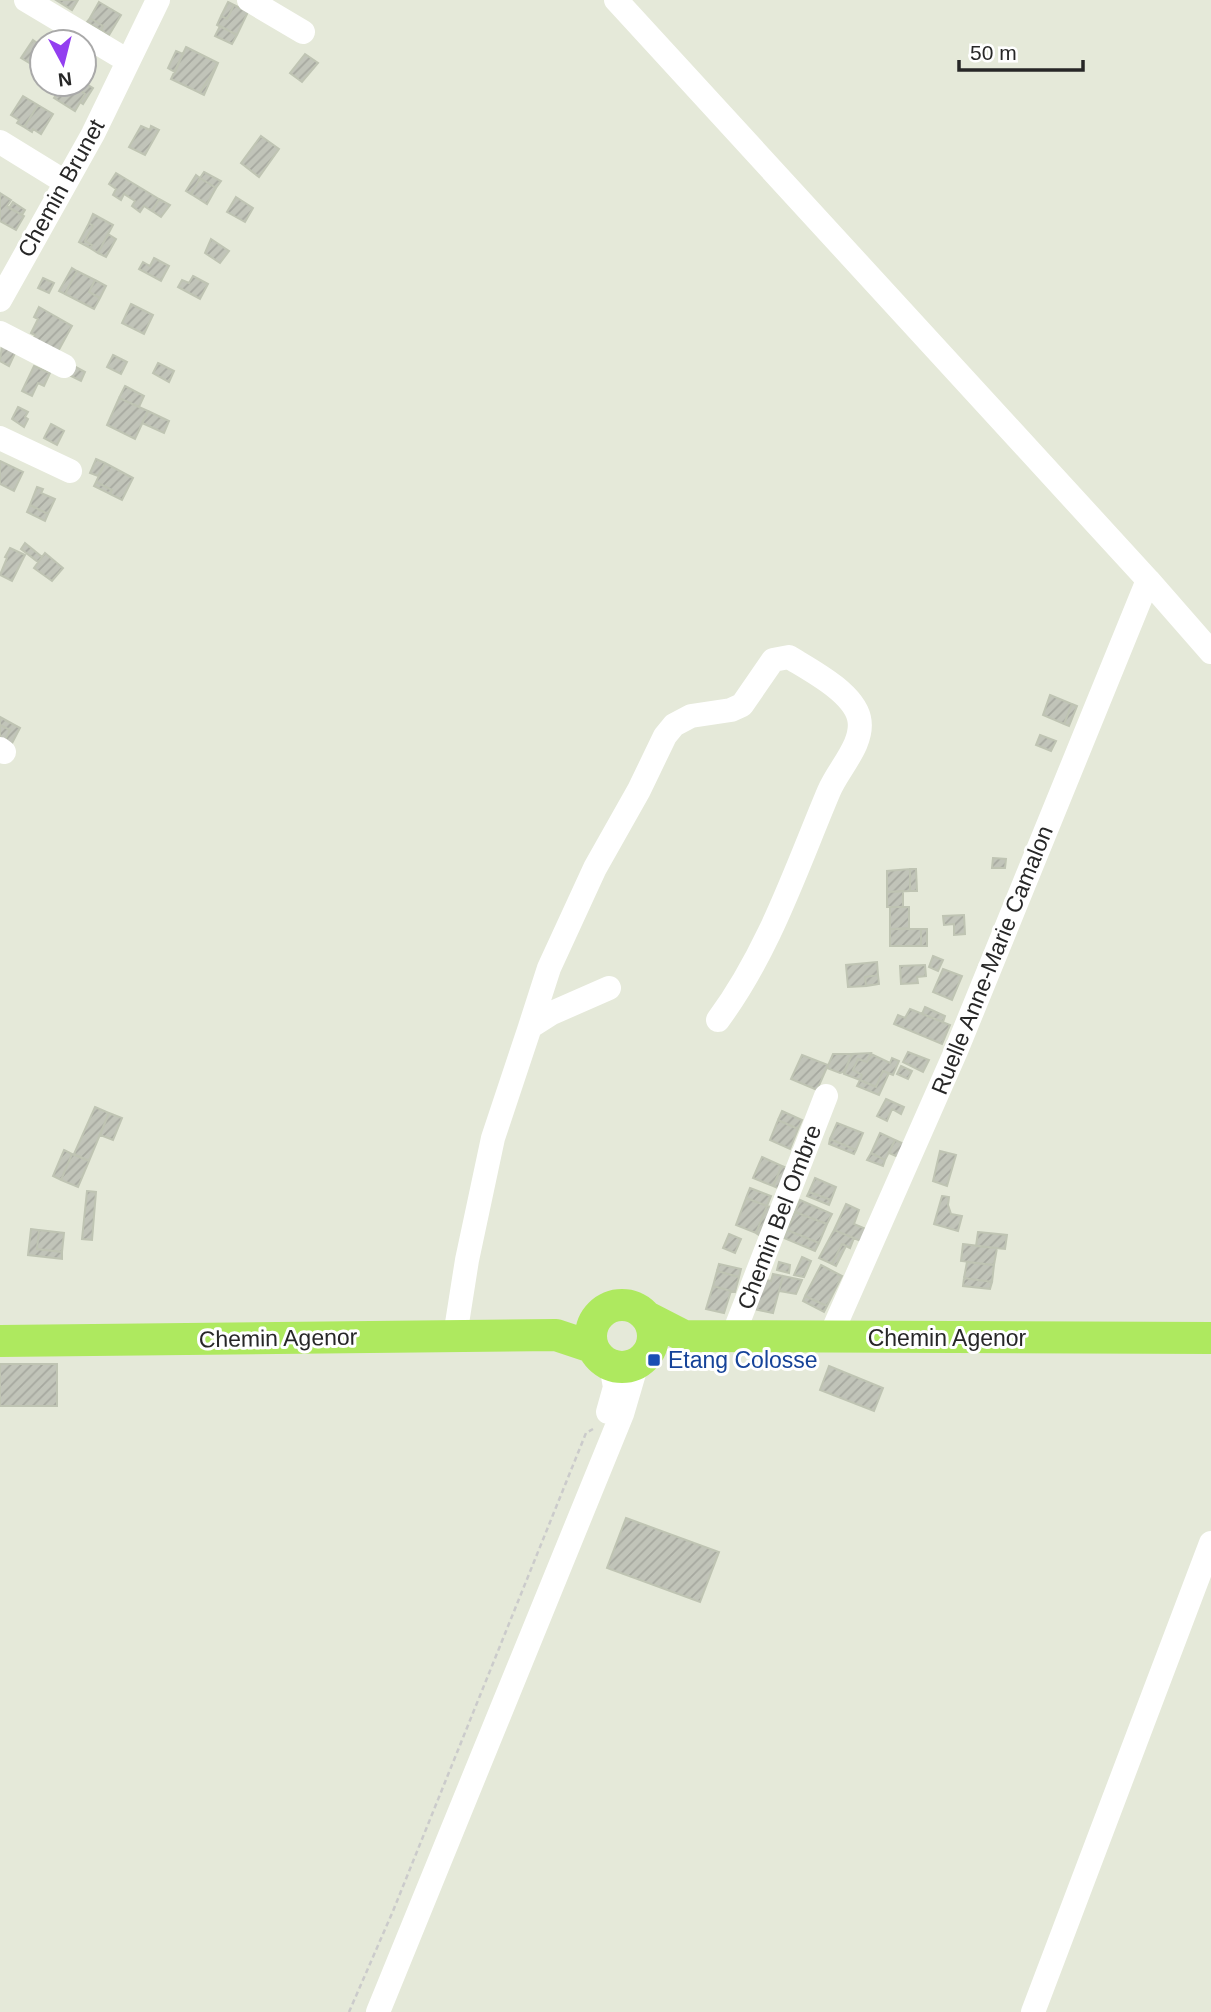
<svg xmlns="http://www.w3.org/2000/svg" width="1211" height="2012" font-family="Arial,sans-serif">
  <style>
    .building { fill: url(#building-hatch); stroke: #bfc4b3; stroke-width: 2 }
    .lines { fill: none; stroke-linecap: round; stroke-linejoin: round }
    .path { stroke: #cbcbcb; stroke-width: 2.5; stroke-dasharray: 5 3.5; stroke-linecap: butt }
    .minor { stroke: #fff; stroke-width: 24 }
    .major { stroke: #aee95f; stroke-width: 32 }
    .transit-dot { fill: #1a4fb4; stroke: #fff; stroke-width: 2.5 }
    .labels { text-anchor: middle; stroke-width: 6; stroke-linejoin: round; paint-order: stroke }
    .street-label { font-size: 23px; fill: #272727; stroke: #fff }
    .transit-label { font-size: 23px; fill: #164399; stroke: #fff; text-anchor: start }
  </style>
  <defs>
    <pattern id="building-hatch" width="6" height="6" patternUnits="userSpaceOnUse" patternTransform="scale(1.75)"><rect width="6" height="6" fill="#c1c4b9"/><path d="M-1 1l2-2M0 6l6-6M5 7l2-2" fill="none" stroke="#a6a89f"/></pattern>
  </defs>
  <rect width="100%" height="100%" fill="#e5e9d9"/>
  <path class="building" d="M56,0H78L72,10Z
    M99,2L121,15L109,35L101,30L103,26L90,18Z
    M228,2L234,5L227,19L221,16Z
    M234,5L248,12L237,35L217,25L221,16L227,19Z
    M90,18L103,26L101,30L87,22Z
    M220,26L237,35L232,44L215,36Z
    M33,40L40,45L42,43V66L38,64L36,67L21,58Z
    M186,47L218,63L200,93L171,79Z
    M176,51L183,54L175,72L168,68Z
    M305,54L318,63L302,82L290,73Z
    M218,63L204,95L200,93Z
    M84,82L85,83L81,91L85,94L75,111L54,98L63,84Z
    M85,83L93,88L83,104L80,102L85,94L81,91Z
    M23,96L38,105L24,127L17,123L19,120L11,115Z
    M38,105L53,114L41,134L33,129L32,132L24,127Z
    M141,126L150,130L151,126L159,130L145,155L129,147Z
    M261,136L279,149L259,177L241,163Z
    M204,172L221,181L216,188L200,178Z
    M116,173L159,199L152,211L144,206L140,212L132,206L135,201L124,194L121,200L113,195L116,189L109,184Z
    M196,175L200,178L191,194L186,191Z
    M200,178L216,188L207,204L191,194Z
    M0,193L11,200L7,206L24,216L16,230L0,221Z
    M236,197L253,208L245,222L227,212Z
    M159,199L170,205L161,217L152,211Z
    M13,202L25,210L22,215L9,208Z
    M93,214L113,225L98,253L90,248L92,245L85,241L93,226L89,223Z
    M89,223L93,226L85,241L92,245L90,248L79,242Z
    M108,234L116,239L106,257L98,253Z
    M211,239L229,251L220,263L205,253Z
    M154,258L169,266L161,281L139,269L143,262L150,266Z
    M72,268L77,271L65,294L59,291Z
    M77,271L95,280L89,292L100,298L94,309L65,294Z
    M193,276L208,284L200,299L178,287L182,280L189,283Z
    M43,278L54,283L49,293L38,288Z
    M95,280L106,286L100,298L89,292Z
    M131,304L153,315L144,334L122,323Z
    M39,307L72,326L55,357L30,345L35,335L31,333L38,319L34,317Z
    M2,345L16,351L9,366L0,361Z
    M113,355L127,362L121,374L107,367Z
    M158,363L174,371L169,382L153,373Z
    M72,365L85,372L81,381L67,374Z
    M34,366L50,373L44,386L38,383L32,396L22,391Z
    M125,386L144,396L139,407L119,398Z
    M119,398L148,411L135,439L107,425Z
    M18,407L28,412L25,417L28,419L24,427L12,419Z
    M148,411L169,421L164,433L142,423Z
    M51,424L64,431L57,445L44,438Z
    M96,459L105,463L98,476L90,473Z
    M0,461L23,472L14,491L0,484Z
    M105,463L133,478L122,500L110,494L112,490L96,482Z
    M96,482L112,490L110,494L94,486Z
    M37,487L43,489L41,493L55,499L48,514L30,505Z
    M30,505L48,514L45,521L27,512Z
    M25,543L42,557L38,562L21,549Z
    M10,548L25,555L12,581L0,575L7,558L5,557Z
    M45,553L63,568L52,581L34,568Z
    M1050,695L1072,704L1064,724L1043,715Z
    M1072,704L1077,706L1069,726L1064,724Z
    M0,717L20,728L9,749L2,746L10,730L0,725Z
    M0,725L10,730L2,746L0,745Z
    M1040,735L1056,741L1051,751L1036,745Z
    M993,858L1006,859L1005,868H992Z
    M910,869V891L887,892V871Z
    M910,869H916L917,891H910Z
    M903,891V907H887V892Z
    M890,907H909V928L890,929Z
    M964,915L965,934L954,935V924L944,925L943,916Z
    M890,929H921V946H890Z
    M921,929H927V946H921Z
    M933,956L943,960L938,971L929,967Z
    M877,962L878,975L865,977L866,986L848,987L846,965Z
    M925,965L926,976L917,977L918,983L901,984L900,966Z
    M943,969L962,976L952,1000L933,992Z
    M878,975L879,984L866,986L865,977Z
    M925,1007L945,1016L943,1022L922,1014Z
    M910,1009L950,1025L942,1044L894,1024L898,1015L905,1018Z
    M908,1052L929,1060L923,1072L903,1062Z
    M871,1053L867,1062L858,1059L853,1070L862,1075L860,1080L844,1074L852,1054Z
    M833,1054H852L844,1072L840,1073L827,1068Z
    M871,1054L890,1063L892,1058L899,1061L893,1075L883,1071L876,1087L860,1080L862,1075L853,1070L858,1059L867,1062Z
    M802,1055L828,1065L817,1090L791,1079Z
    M901,1066L912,1071L908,1079L897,1074Z
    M883,1071L889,1073L879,1095L857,1086L860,1080L876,1087Z
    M886,1099L904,1107L901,1114L892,1109L887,1121L877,1116Z
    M95,1107L109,1113L89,1161L74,1154Z
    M782,1111L802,1120L798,1129L778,1120Z
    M109,1113L122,1118L113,1140L100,1135Z
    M778,1120L798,1129L790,1149L770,1140Z
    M837,1123L863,1133L856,1150L830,1139Z
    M880,1133L895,1140L885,1160L871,1153Z
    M830,1139L856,1150L854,1154L829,1144Z
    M895,1140L904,1144L898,1157L889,1153Z
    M64,1150L72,1154L61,1180L53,1176Z
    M940,1151L956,1155L947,1186L933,1181Z
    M871,1153L885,1160L883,1166L867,1160Z
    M72,1154L89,1161L78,1187L61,1180Z
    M762,1157L782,1166L773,1186L753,1178Z
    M782,1166L789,1169L780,1189L773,1186Z
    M815,1178L836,1187L831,1200L809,1192Z
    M750,1188L771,1196L767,1206L746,1198Z
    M87,1191L96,1192L92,1240L82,1239Z
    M809,1192L831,1200L829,1205L807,1196Z
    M942,1196L949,1197L948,1205L951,1214L962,1216L958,1231L934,1224Z
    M746,1198L767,1206L756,1233L736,1225Z
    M800,1200L832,1214L827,1224L795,1212Z
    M846,1204L859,1210L854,1224L873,1232L868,1244L834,1230Z
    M767,1206L771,1207L759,1235L756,1233Z
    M795,1212L827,1224L819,1243L787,1230Z
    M31,1229L39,1230L37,1249L62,1252V1259L28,1255Z
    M39,1230L64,1233L62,1252L37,1249Z
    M787,1230L819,1243L815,1251L784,1238Z
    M834,1230L854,1238L850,1248L842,1244L832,1264L819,1258Z
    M978,1232L1007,1235L1005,1249L976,1246Z
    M729,1234L741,1239L735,1253L723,1248Z
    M842,1244L846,1246L836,1266L832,1264Z
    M963,1244L997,1248L994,1265L961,1261Z
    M802,1257L811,1261L804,1277L794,1275Z
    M779,1262L790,1265L789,1273L777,1270Z
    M967,1262L994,1265L992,1282L964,1278Z
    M719,1264L741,1269L739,1277L717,1271Z
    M821,1265L842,1276L827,1306L805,1296Z
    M717,1271L739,1277L735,1292L713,1286Z
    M773,1274L783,1276L773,1313L754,1309L766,1280L771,1281Z
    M783,1276L802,1280L796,1294L779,1291Z
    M964,1278L992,1282L990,1289L963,1286Z
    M713,1286L731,1291L724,1313L706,1309Z
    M805,1296L827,1306L824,1312L803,1301Z
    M0,1364H57V1406H0Z
    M829,1366L883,1388L874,1411L820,1390Z
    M626,1518L719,1552L700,1602L607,1568Z"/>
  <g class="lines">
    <path class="path" d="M349,2012L393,1911L586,1433L593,1429"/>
    <path class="minor" d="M26,0L128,61
      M249,0L303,32
      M616,0L1148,580L1211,652
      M0,142L65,182
      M0,300L93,134L158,0
      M0,333L64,366
      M0,438L70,471
      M0,749L4,752
      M530,1027L549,968L595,868L639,790L665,736L674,725L691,716L731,710L742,705L773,660L789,657C810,670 853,692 859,718C865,743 838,769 829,791C796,869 769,951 718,1020
      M455,1336L467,1260L493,1138L530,1027L552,1013L609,988
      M830,1337L956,1051L1148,580
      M732,1338L826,1096
      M608,1412L615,1387L611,1365
      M378,2012L622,1414L637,1363
      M1033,2012L1211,1543"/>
    <path class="major" d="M591 1336a31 31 0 1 1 62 0a31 31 0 1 1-62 0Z
      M647,1317L684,1336L1211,1338
      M0,1341L556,1335L592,1347"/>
  </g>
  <rect class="transit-dot" x="647" y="1353" width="14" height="14" rx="3.5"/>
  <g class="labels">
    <g class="street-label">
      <text transform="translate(61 188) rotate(-61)" y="8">Chemin Brunet</text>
      <text transform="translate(992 960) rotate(-68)" y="8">Ruelle Anne-Marie Camalon</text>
      <text transform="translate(779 1217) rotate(-69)" y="8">Chemin Bel Ombre</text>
      <text transform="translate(278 1338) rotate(-1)" y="8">Chemin Agenor</text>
      <text x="947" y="1346">Chemin Agenor</text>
    </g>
    <g class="transit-label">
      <text x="668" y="1368">Etang Colosse</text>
    </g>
  </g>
  <g transform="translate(63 63) rotate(173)"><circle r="33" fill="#ffffff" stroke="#a9a9a9" stroke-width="2"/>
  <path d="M0-5L12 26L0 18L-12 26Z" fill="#933ff0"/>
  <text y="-10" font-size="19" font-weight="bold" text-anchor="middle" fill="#272727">N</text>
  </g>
  <path d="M959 60v10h124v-10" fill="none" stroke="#272727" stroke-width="3.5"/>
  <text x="970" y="60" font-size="21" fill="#272727" stroke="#ffffff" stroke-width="5" paint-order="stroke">50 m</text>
</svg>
